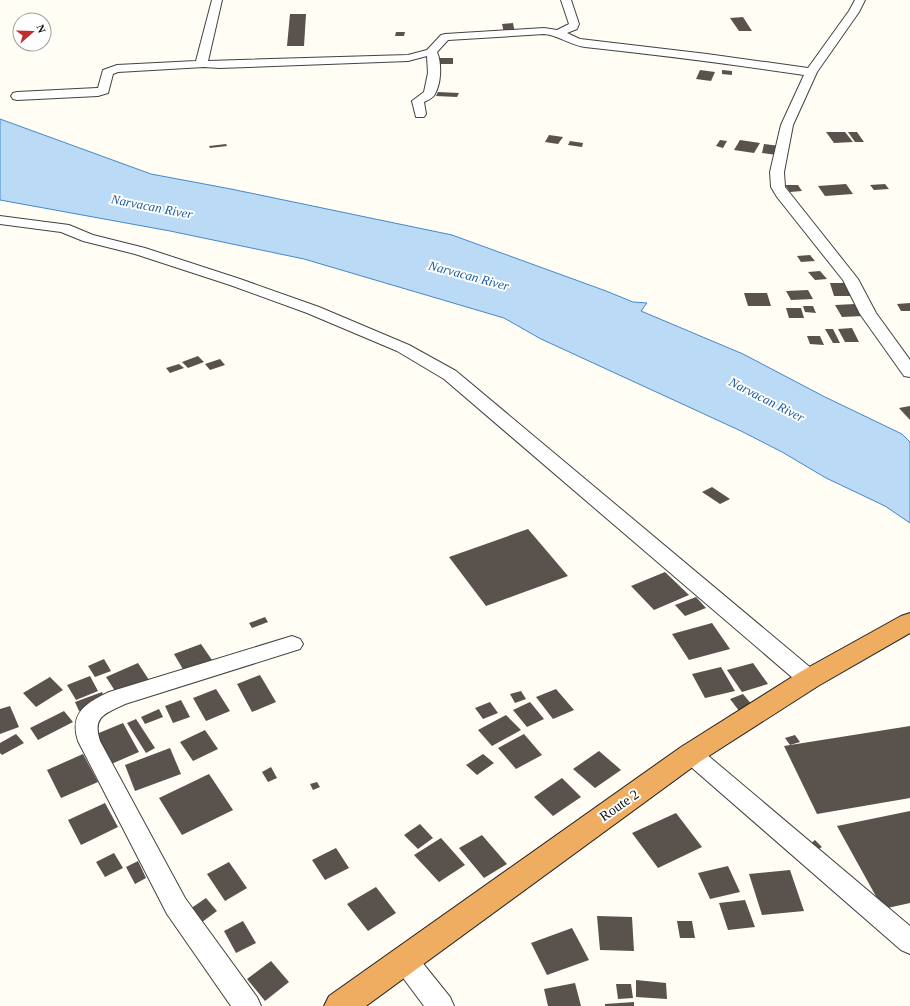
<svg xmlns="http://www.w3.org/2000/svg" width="910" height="1006" font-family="'Times New Roman',serif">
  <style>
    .water { fill: #badaf5; stroke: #4389c9 }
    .building { fill: #59524d }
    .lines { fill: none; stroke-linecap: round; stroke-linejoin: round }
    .minor-casing { stroke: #434343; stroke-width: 2 }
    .highway-casing { stroke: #212121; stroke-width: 2 }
    .minor { fill: #fff; fill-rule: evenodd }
    .highway { fill: #efad61; fill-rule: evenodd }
    .labels { text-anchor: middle; stroke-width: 4; stroke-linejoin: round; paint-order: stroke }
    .water-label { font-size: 13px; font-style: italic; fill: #1c5ca0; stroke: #fff }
    .near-street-label { font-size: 14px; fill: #101010; stroke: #fff }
  </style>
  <rect width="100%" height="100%" fill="#fffdf4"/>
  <path class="water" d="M0,119L151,174L231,189L452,235L606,291L633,302L647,303L641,311L743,354L825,397L902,434L910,442V523L885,506L826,478L782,452L741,431L541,339L504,318L304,259L170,231L0,200Z"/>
  <path class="building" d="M290,14H306L304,46H287Z
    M743,17L752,31H739L730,18Z
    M513,23L515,33H504L502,24Z
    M396,32H405L404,36H395Z
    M440,58H453V64H440Z
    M700,70L715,72L711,81L696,79Z
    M722,70L732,71V75L722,74Z
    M438,92L459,93L457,97L436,96Z
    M826,132H845L853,142L834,143Z
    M848,132H857L864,142H855Z
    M549,135L563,137L558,144L545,142Z
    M720,140L727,141L723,148L716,146Z
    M740,140L760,143L754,153L734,150Z
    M570,141L583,143L582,147L568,145Z
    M226,144L227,146L210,148L209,146Z
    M764,144L780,146L777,155L762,153Z
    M846,184L853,194L825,196L818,186Z
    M885,184L889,189L874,190L870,185Z
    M785,185H798L802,191L790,192Z
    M810,255L815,261L801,262L797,256Z
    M820,271L827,279L815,280L808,272Z
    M830,283H848L852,296H834Z
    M808,290L813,299L791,300L786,291Z
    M744,293H767L771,306H748Z
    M910,303V311H901L897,304Z
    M855,304L863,316L842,317L835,305Z
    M803,306H813L816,313L805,312Z
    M786,308H801L804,318H789Z
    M852,328L859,342H845L838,329Z
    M825,329H833L840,343H833Z
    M807,336H820L824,345L810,344Z
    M198,356L204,362L188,368L182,362Z
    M220,359L225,365L210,370L205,364Z
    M179,364L184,368L170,373L166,368Z
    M910,406V420L899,408Z
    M712,487L730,499L720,504L702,492Z
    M528,529L568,576L486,606L449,557Z
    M665,572L689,595L654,610L631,586Z
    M696,597L706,608L685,616L675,605Z
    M265,617L268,622L252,628L249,623Z
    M712,623L730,649L689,660L672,634Z
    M201,644L212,660L184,671L174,654Z
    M104,659L111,671L95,677L88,666Z
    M138,663L149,680L117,694L106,677Z
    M753,663L768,684L742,692L727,670Z
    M721,667L735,691L705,698L692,674Z
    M260,675L276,702L252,712L237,684Z
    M90,676L98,691L76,700L67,685Z
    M50,677L63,690L36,707L23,693Z
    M216,689L230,711L206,721L193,698Z
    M556,689L574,710L553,719L536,697Z
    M521,691L526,699L515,703L510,694Z
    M102,692L106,701L79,711L75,702Z
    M743,694L757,711L743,716L730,699Z
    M181,700L190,717L173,723L165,706Z
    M490,702L498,713L483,719L475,708Z
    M530,702L544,719L527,727L513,710Z
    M10,706L19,727L0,734V709Z
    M159,709L163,717L145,724L141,717Z
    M64,711L73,722L38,740L30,728Z
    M506,715L521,730L492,746L478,730Z
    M136,719L155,748L146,753L127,723Z
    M123,723L139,752L109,765L94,735Z
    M910,726V798L817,814L784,746Z
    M205,730L218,749L193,761L180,742Z
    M16,734L24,743L2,755L0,753V743Z
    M524,734L542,755L516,769L498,748Z
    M795,735L800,742L790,745L785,738Z
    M170,748L181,774L135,791L125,765Z
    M599,751L621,770L595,788L573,769Z
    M83,754L98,782L61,798L47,770Z
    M483,754L494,763L477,775L466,765Z
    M271,767L277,778L268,782L262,772Z
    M209,774L233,810L182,835L159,798Z
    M562,778L581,797L553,816L534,797Z
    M317,782L320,787L313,790L310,784Z
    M105,803L118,827L81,845L68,820Z
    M910,811V903L883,909L837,826Z
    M676,813L702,847L658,868L632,833Z
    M420,824L433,838L418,849L404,835Z
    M482,835L507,864L484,878L459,848Z
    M441,838L465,865L439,882L414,855Z
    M815,840L822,847L815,851L809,845Z
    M336,848L349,868L325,880L312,860Z
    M114,853L123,868L105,877L96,862Z
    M138,861L146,878L135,884L126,867Z
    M229,862L247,888L225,901L207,874Z
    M728,866L740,892L710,899L698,873Z
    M790,870L804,911L762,915L749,874Z
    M376,887L396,913L368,931L347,904Z
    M206,898L217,911L198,925L187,911Z
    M745,900L755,927L728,930L719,903Z
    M597,916L632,917L634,951L600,950Z
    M243,921L256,943L236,953L224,931Z
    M677,921H692L695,938H680Z
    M572,928L589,960L547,975L531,943Z
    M271,961L289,982L265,1001L247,979Z
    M636,980L666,983L667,999L636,997Z
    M575,983L581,1006H548L544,989Z
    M616,984H631L633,998L618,999Z
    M634,1002V1006H605V1004Z"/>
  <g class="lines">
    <defs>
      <path id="minor" d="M212,0H222L208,61L408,55L427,50L441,35L445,34L544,28L557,30L569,24L561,0H571L579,24L577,29L567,33L580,39L707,54L808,68L849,11L855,0H865L859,12L817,72L793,125L784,172L785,187L858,279L876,313L910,360V377L904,376L860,314L843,280L777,197L771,187L770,172L781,125L804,75C731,64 658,55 585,47C570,45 558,35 544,34L448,40L437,52C442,64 441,83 435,94C433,98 428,100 424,102L426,114L424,117H416L412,101L424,92L428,73L427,56L408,61L219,68L204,67L118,72L113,74L108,93L98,96L17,100L13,99L11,96L13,93L17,92L97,88H98L103,70L117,65L196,61Z
        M0,216L69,225L93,235L145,248L240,279L319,307L409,345L456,371L817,673L820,679L817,685L809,687L801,685L444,379L397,351L307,313L230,285L135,254L83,241L61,232L0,224Z
        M292,636L300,639L303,644L300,649L125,704C105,714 92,716 100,741L185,898L257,997L261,1006H231L167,914L78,741C69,713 86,703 109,692Z
        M691,745L699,748L910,926V954L901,950L683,760L679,754L683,748Z
        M404,947L413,951L450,997L454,1006H424L395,967L391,959L395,951Z"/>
      <path id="highway" d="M910,613V633L818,686L701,761L366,1006H324L329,996L681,747L800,672L901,616Z"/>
    </defs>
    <use href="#minor" class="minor-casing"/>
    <use href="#highway" class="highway-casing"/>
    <use href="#minor" class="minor"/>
    <use href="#highway" class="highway"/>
  </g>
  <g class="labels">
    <g class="water-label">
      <text transform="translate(152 206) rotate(11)" y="5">Narvacan River</text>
      <text transform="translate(469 275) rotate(15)" y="5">Narvacan River</text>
      <text transform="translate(767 399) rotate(27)" y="5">Narvacan River</text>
    </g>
    <g class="near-street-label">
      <text transform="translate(619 805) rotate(-35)" y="5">Route 2</text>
    </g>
  </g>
  <g transform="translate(32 32) rotate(70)"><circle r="19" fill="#ffffff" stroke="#9f9f9f"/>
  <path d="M0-3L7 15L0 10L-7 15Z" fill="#bd302c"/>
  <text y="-6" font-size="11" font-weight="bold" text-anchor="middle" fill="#101010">N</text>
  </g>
</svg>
